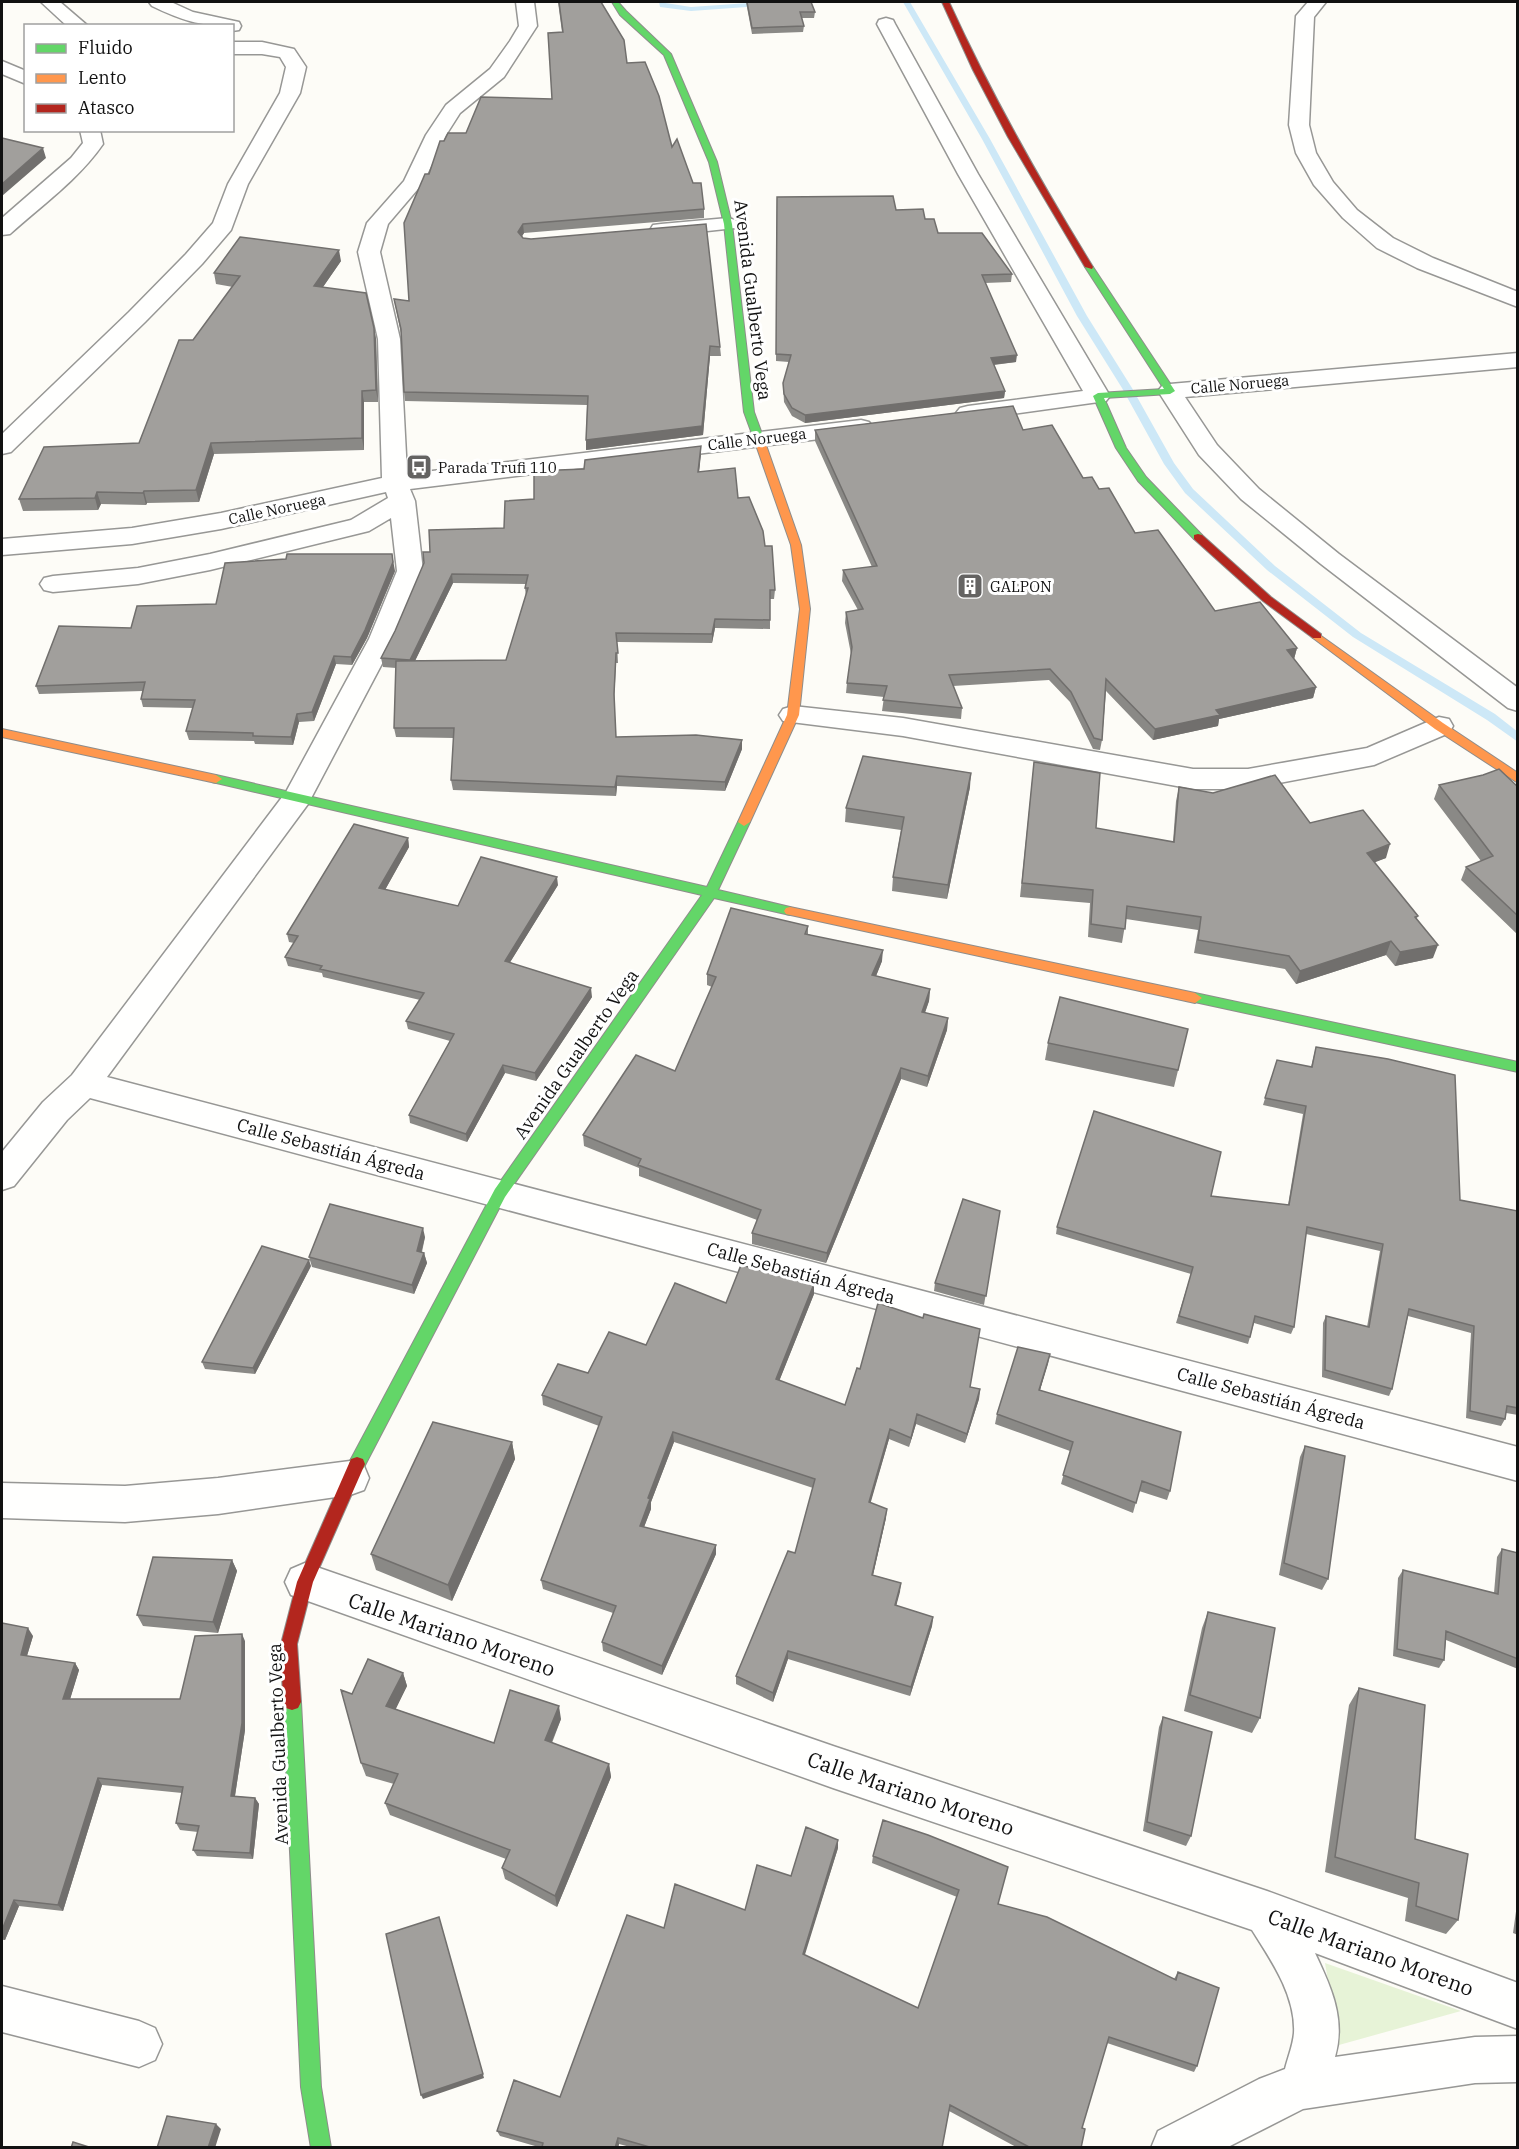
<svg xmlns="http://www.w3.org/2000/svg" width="1519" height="2149" viewBox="0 0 1519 2149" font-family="'IBM Plex Serif',serif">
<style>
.green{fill:#e7f3d7}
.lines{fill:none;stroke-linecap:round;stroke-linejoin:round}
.stream{fill:#cde8f7;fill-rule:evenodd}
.street-casing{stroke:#979795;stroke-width:3}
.fast-casing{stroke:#8e8d8b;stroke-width:2}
.slow-casing{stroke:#8e8d8b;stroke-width:2}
.jam-casing{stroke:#8e8d8b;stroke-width:2}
.street{fill:#fffffe;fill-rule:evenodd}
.fast{fill:#63d668;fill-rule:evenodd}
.slow{fill:#ff974d;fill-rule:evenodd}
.jam{fill:#b3261e;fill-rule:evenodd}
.wall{fill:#8a8986;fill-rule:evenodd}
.shaded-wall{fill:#716f6d}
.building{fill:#a19f9c;stroke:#716f6d;stroke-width:1.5}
.labels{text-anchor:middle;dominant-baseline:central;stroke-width:6;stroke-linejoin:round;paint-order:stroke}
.far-street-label{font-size:15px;fill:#111;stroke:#fff}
.far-poi-label{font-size:15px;fill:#111;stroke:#fff;text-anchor:start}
.street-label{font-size:18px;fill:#111;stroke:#fff}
.near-street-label{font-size:21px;fill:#111;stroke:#fff}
</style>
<rect width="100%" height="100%" fill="#fdfcf7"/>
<!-- green -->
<path class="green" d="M1325 1963 1461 2011 1339 2045Z"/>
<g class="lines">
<!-- stream -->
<path class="stream" d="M659 2 691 7 763 2H791L787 4 691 11 660 7Z
M903 2H910L990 139 1087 316 1132 388 1174 463 1193 489 1275 566 1361 633 1495 714 1518 732V742L1487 720 1353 637 1267 570 1185 493 1164 464 1122 388 1077 316 982 139Z"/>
<!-- street casing -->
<g class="street-casing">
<path id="street" d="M41 2H60L88 26H67Z
M149 2H171L193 12 239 22 241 26 239 30 232 31V26C199 26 181 20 152 6Z
M516 2H534L537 26 504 77 460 113 446 135 423 183 388 224 380 252 400 339 407 474 861 420 869 422 873 427 869 432 861 434 410 489 415 501 423 571 395 639 308 804 107 1077 1518 1447V1481L90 1098 67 1120 14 1186 2 1190V1152L43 1102 72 1075 286 792 369 639 397 571 391 518 369 531 210 570 138 584 53 592 44 590 40 584 44 578 53 576 138 568 210 554 351 520 388 498 386 492 221 529 132 544 2 555V539L132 528 221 513 382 478 378 339 358 252 367 223 404 181 426 135 446 105 490 69 510 41 519 26Z
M1308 2H1326L1314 17 1309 125 1316 153 1333 182 1357 210 1393 238 1433 258 1518 292V307L1417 268 1377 248 1343 218 1314 185 1296 153 1289 125 1296 16Z
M886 18 893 20 895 24 978 174 1110 396 1106 401 968 420 960 418 956 413 960 408 968 406 1083 391 958 174 877 24 879 20Z
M232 42H262L294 49 306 67 300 93 248 184 231 230 202 264 145 322 11 452 2 454V434L129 312 186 254 213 223 228 184 280 93 286 67 280 57 262 54H232Z
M2 61 26 71V84L2 74Z
M80 130H100L103 144C79 179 41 206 10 234L2 235V218L71 158 83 143Z
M728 218 735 220 739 224 735 228 661 236 653 235 650 230 653 225 661 224Z
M1518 353V367L1185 397 1217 445 1259 489 1339 554 1518 688V711L1508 708 1321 564 1241 499 1199 455 1158 391 1162 386 1170 384Z
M793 706 903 718 1193 769H1248L1367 748 1439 717 1449 719 1453 726 1449 733 1374 765 1248 789H1193L903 736 783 721 779 715 783 709Z
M350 1461 364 1466 369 1478 364 1490 350 1495 218 1514 125 1522 2 1518V1483L125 1486 218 1478Z
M305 1563 833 1746 1267 1891 1518 1983V2029L1315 1953C1331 1987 1346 2019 1335 2057L1475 2037 1518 2036V2082L1475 2083 1303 2109 1226 2148H1151L1158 2131 1259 2079 1285 2069C1288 2057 1293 2045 1294 2033 1296 1996 1271 1960 1252 1930L833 1788 291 1595 285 1582 291 1569Z
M2 1986 139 2021 155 2028 162 2044 155 2060 139 2067 2 2032Z"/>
</g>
<!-- fast casing -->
<g class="fast-casing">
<path id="fast" d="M612 2H618L626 11 671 54 717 162 732 224 754 412 766 445 765 447H757L756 445 744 412 724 224 709 162 664 55 620 15Z
M1089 264 1093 267 1175 391 1170 394 1104 398 1126 448 1146 477 1202 535V539H1194L1138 481 1116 448 1093 396 1098 393 1164 389 1085 267Z
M216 775 707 887 738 822 744 818 750 822 718 890 790 907 796 911 790 915 714 898 505 1197 363 1469 357 1471 351 1469 349 1464 351 1459 495 1189 702 895 212 782 210 779Z
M1195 993 1518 1062V1072L1190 1001 1188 998Z
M292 1694 298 1696 301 1702 321 2087 331 2148H311L301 2087 283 1702 286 1696Z"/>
</g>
<!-- slow casing -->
<g class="slow-casing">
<path id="slow" d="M761 442 766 445 801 545 810 609 799 715 750 822 744 826 738 822 787 715 800 609 791 545 756 445Z
M1317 633 1443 723 1518 773V783L1435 729 1313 638 1311 636Z
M2 729 216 775 222 779 216 783 2 737Z
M790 907 1195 993 1202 998 1195 1003 786 914 784 911 786 908Z"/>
</g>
<!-- jam casing -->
<g class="jam-casing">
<path id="jam" d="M942 2H949C991 94 1040 181 1093 267L1092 269 1085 267 1008 137 973 70Z
M1198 534 1202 535 1271 597 1321 634V638H1313L1263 601 1194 539V535Z
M357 1457 363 1459 365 1464 313 1582 297 1644 301 1702 298 1708 292 1710 286 1708 283 1702 281 1644 297 1582 351 1459Z"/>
</g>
<!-- street -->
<use href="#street" class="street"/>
<!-- fast -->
<use href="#fast" class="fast"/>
<!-- slow -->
<use href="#slow" class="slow"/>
<!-- jam -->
<use href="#jam" class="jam"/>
</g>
<!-- wall -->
<path class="wall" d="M558 2H601L627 63 672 147 693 183 704 209V218L524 233 522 236 523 238 720 347 721 356H710L703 435 586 450V440L587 405 405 401 404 392 401 334 394 299 409 301 429 174 466 133 552 99 562 32Z
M746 2H811L815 12 814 18H802L804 26 803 32 752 34Z
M777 197 896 210 925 219 938 233 1012 274 1011 282 985 283 1016 362 994 365 1005 391 1004 398 805 423 792 416 784 402 783 383 789 362 776 361Z
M341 261 323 287 374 328 376 339 378 402H364V450L214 454 199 502 147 503 146 505 101 504 98 510 23 511 19 499 139 443 193 340 233 287 216 284 214 273Z
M815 430H1023L1083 478 1099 489 1135 533 1215 611 1297 648 1294 659 1316 687 1313 698 1219 719 1218 726 1153 740 1106 691 1102 740 1100 750 1093 749 1070 702 1049 680 953 686 962 708 961 719 882 711 884 697 846 693 847 683 851 654 845 623 846 612 858 610 842 581 843 570 872 567 815 441Z
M701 446 699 472 738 498 775 590 774 599H770V629L715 628 712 643 617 642 618 663H616L614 704 616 737 742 749 725 791 617 786 616 796 453 790 451 780 454 738 396 737 394 728 396 668 383 667 381 658 395 631 430 552 504 528 534 499 584 469ZM453 583 526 584 525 588 526 597 506 660 415 661Z
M395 571 367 638 352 665 336 664 314 721 299 722 293 745 255 744 254 741 189 740 186 731 193 708 143 707 141 699 143 691 39 694 36 686 216 604Z
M1034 762 1096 828 1173 842 1176 801 1179 787 1310 823 1386 858 1374 862 1418 916 1416 920 1433 958 1395 966 1386 955 1296 984 1285 969 1194 953 1198 930 1126 919 1122 943 1088 937 1090 903 1020 897Z
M1439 785 1518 787V935L1461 880 1466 867 1481 861 1434 799Z
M970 787 947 899 892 891 893 877 901 830 845 822 846 808Z
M408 838 409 847 385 890 458 906 558 885 510 962 592 997 536 1081 505 1073 467 1142 410 1123 409 1115 450 1041 408 1029 406 1021 420 1000 323 977 322 973 288 966 285 957 294 943 289 942 287 934Z
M808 926V934L882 961 876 976 930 989 929 1001 925 1013 948 1018 947 1030 927 1087 901 1079 826 1263 752 1244V1233L757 1220 639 1176V1168L584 1146 583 1135 675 1071 712 987 707 985V974Z
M1188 1029 1174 1087 1045 1060 1048 1043Z
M1316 1047 1460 1200 1518 1211V1415L1506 1413 1505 1419 1501 1426 1466 1418 1471 1333 1408 1316 1392 1389 1389 1396 1322 1377 1323 1323 1326 1316 1367 1327 1380 1251 1306 1234 1294 1327 1291 1334 1254 1323 1248 1344 1176 1323 1191 1274 1056 1234 1057 1227 1211 1196 1288 1205 1303 1114 1263 1105 1277 1060 1311 1067Z
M1000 1211 984 1305 934 1291 935 1283Z
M425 1237 422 1252 424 1253 427 1263 414 1294 312 1267 309 1257Z
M311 1266 255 1374 205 1369 202 1362Z
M814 1294 779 1381 845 1405 970 1387 980 1389 979 1399 965 1443 916 1424 909 1447 889 1439 870 1503 886 1518 873 1575 901 1583 896 1606 933 1617 932 1626 910 1696 788 1659 773 1702 736 1684V1676L795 1553 813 1488 674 1442 651 1502V1509L644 1527 716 1554 662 1675 603 1651 602 1642 613 1613 543 1589 541 1580 599 1426 543 1405 542 1395 646 1345 726 1303Z
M1050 1354 1040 1390 1170 1491 1167 1500 1139 1491 1133 1513 1061 1484 1070 1451 995 1424 997 1414Z
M512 1442 515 1459 452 1601 376 1570 371 1554Z
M1305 1446 1328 1579 1322 1590 1279 1575 1300 1457Z
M1502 1549 1518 1553V1669L1446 1640 1444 1660 1439 1668 1393 1656 1398 1578 1403 1570 1494 1593 1497 1557Z
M232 1560 237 1571 218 1633 143 1626 137 1615Z
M1208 1612 1260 1718 1252 1733 1184 1711 1202 1628Z
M2 1623 33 1636 27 1656 75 1663 79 1670 70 1699H180L245 1641V1730L235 1796 255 1798 259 1804 253 1859 197 1856 193 1850 198 1832 180 1830 176 1823 182 1793 102 1785 63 1911 19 1906 5 1940H2Z
M403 1673 407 1686 395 1709 494 1743 561 1719 552 1743 609 1764 611 1777 557 1907 505 1879 502 1868 506 1859 390 1815 385 1803 394 1784 366 1776 361 1763 352 1694Z
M1359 1688 1415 1839 1458 1920 1446 1934 1405 1921 1408 1898 1325 1872 1349 1705Z
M1163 1717 1191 1836 1186 1846 1143 1831 1159 1727Z
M838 1848 804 1955 918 2008 957 1897 872 1863 873 1856 998 1904 1174 1979 1178 1972 1197 2066 1194 2072 1107 2043 1082 2128 1081 2148H1018L949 2111 942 2148H634L619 2144 618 2148H542L500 2136 497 2131 560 2097 664 1928 745 1910 791 1876Z
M1518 1897V1935L1513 1933Z"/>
<!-- shaded-wall -->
<path class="shaded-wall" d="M43 148 46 158 2 196V184Z
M523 224 524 233 519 241 518 232Z
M339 250 341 261 316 297 314 286Z
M374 328 376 339 378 402 376 390Z
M710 346V356L703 435 586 450V440Z
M1017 355 1016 362 990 365 991 358Z
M362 391 364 402V450L362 438Z
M1005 391 1004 398 805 423V415Z
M211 443 214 454 199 502 196 490Z
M701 446V455L698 481V472Z
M144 491 147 503 146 505 143 493Z
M97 492 101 504 98 510 95 498Z
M392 554 395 571 367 638 352 665 351 657Z
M452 574 453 583 411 669 410 660Z
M715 619V628L712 643V634Z
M1297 648 1294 659 1287 650Z
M334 656 336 664 314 721 312 712Z
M1316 687 1313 698 1219 719 1218 726 1153 740 1155 729 1216 710Z
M297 714 299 722 293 745 291 737Z
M742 740V749L725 791V782Z
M971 773 970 787 947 899 948 885Z
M617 776V786L616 796 615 787Z
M408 838 409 847 381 897 379 888Z
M1390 844 1386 858 1363 867 1367 853Z
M557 877 558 885 506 969 505 961Z
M1391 941 1386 955 1296 984 1300 971Z
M1438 945 1433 958 1395 966 1400 952Z
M883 950 882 961 872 986V975Z
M591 988 592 997 536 1081 535 1073Z
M930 989 929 1001 921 1023 922 1012Z
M948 1018 947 1030 927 1087 928 1076Z
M503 1065 505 1073 467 1142 466 1134Z
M901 1068V1079L826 1263 827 1253Z
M423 1228 425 1237 419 1261 417 1251Z
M424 1253 427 1263 414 1294 412 1285Z
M309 1260 311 1266 255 1374 253 1368Z
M814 1284V1294L776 1389V1379Z
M1050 1354 1048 1364 1037 1400 1039 1390Z
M980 1389 979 1399 965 1443 967 1434Z
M917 1414 916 1424 909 1447 911 1438Z
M890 1429 889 1439 868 1512 869 1502Z
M673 1432 674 1442 651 1502V1509L641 1535 640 1526 648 1498Z
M512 1442 515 1459 452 1601 448 1585Z
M887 1509 886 1518 871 1584 872 1575Z
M716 1545V1554L662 1675V1666Z
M232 1560 237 1571 218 1633 213 1622Z
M901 1583 900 1592 894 1614 895 1605Z
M933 1617 932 1626 910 1696 911 1687Z
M28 1628 33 1636 25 1662 21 1655Z
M242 1634 245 1641V1730L234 1802 231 1796Z
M788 1651V1659L773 1702V1693Z
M75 1663 79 1670 68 1706 63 1699Z
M403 1673 407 1686 391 1719 386 1706Z
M559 1706 561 1719 547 1753 545 1740Z
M609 1764 611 1777 557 1907 555 1896Z
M98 1778 102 1785 63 1911 58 1905Z
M255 1798 259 1804 253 1859 250 1853Z
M838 1840V1848L803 1961V1954Z
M14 1900 19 1906 5 1940 2 1937V1930Z
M439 1917 484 2078 423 2099 421 2095Z
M216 2124 221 2129 215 2148H208Z
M618 2138 619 2144 618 2148H615Z"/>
<!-- building -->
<path class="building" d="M559 2H601L624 40 627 63 645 62 659 96 672 147 677 139 693 183H701L704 209 523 224 518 232 523 238 531 239 706 224 720 347 710 346 702 426 586 440 588 396 404 392 401 329 394 299 409 301 404 223 425 174H429L440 141H444L448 133H466L481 97 552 99 548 33 563 32Z
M747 2H811L815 12H800L804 26 752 28Z
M2 138 43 148 2 184Z
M893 196 896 210 923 209 925 219H934L938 233H982L1012 274 982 275 1017 355 991 358 1005 391 805 415 792 408 784 394 783 383 791 355 776 354 777 197Z
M240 237 339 250 314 286 366 293 374 328 376 390 362 391V438L211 443 196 490 144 491 143 493 97 492 95 498 19 499 44 447 139 443 179 340H193L240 276 214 273Z
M1013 406 1023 430 1052 425 1083 478 1092 477 1099 489 1109 488 1135 533 1158 530 1215 611 1260 602 1297 648 1287 650 1316 687 1216 710 1220 715 1155 729 1106 679 1102 740 1094 738 1071 692 1050 669 949 675 962 708 883 700 887 686 847 683 852 647 846 612 863 609 843 570 877 566 815 430Z
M701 446 698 472 735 468 738 498 749 497 763 531 765 546H772L775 590H770V620L715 619 712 634 616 633 618 653H616L614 694 616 737 696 735 742 740 725 782 617 776 615 787 451 780 454 728H394L396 661 506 660 528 588H525L528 575 452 574 410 660 381 658 395 631 424 563 423 552H430L429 530 504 528 505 501 534 499V471L584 469 585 460Z
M287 554H392L393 562 365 630 351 657 334 656 312 712 297 714 291 737 253 736V733L186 731 195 700 141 699 145 682 36 686 59 626 131 628 137 606 216 604 225 563 286 559Z
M863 756 971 773 948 885 893 877 904 817 846 808Z
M1034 762 1100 773 1096 828 1174 842 1179 787 1213 793 1275 775 1310 823 1363 810 1390 844 1367 853 1418 916 1415 917 1438 945 1400 952 1391 941 1300 971 1289 956 1198 940 1201 917 1127 906 1125 929 1091 924 1093 890 1022 883Z
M1499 769 1518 787V916L1466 867 1493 856 1439 785 1483 775Z
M354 824 408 838 379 888 458 906 481 857 557 877 505 961 591 988 535 1073 503 1065 466 1134 409 1115 454 1034 406 1021 424 993 320 969 322 966 285 957 298 936 287 934Z
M731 908 808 926 805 934 883 950 872 975 930 989 922 1012 948 1018 928 1076 901 1068 827 1253 752 1233 761 1210 638 1165 641 1159 583 1135 636 1055 675 1071 716 977 707 974Z
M1060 997 1188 1029 1178 1070 1048 1043Z
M1316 1047 1388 1059 1455 1075 1460 1200 1518 1211V1408L1507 1406 1505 1419 1470 1411 1474 1326 1409 1309 1392 1389 1325 1370 1326 1316 1369 1327 1383 1244 1307 1227 1294 1327 1255 1316 1250 1337 1179 1316 1193 1267 1057 1227 1094 1111 1221 1152 1211 1196 1289 1205 1306 1106 1265 1098 1277 1060 1312 1067Z
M963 1199 1000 1211 986 1296 935 1283Z
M330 1204 423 1228 417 1251 424 1253 412 1285 309 1257Z
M262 1246 309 1260 253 1368 202 1362Z
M741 1265 814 1284 776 1379 845 1405 857 1368 860 1369 878 1303 923 1318 924 1314 980 1329 970 1387 980 1389 967 1434 917 1414 911 1438 890 1429 869 1502 887 1509 872 1575 901 1583 895 1605 933 1617 911 1687 788 1651 773 1693 736 1676 788 1551 795 1553 815 1479 673 1432 648 1498 650 1499 640 1526 716 1545 662 1666 602 1642 616 1606 541 1580 602 1417 542 1395 558 1364 588 1373 609 1332 646 1345 675 1283 726 1303Z
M1018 1347 1050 1354 1039 1390 1181 1432 1170 1491 1142 1481 1136 1503 1063 1475 1073 1442 997 1414Z
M433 1422 512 1442 448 1585 371 1554Z
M1305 1446 1345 1456 1328 1579 1284 1563Z
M1502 1549 1518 1553V1659L1446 1631 1444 1660 1397 1649 1403 1570 1498 1594Z
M153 1557 232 1560 213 1622 137 1615Z
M1208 1612 1275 1628 1260 1718 1190 1695Z
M2 1623 28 1628 21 1655 75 1663 63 1699H180L195 1636 242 1634V1723L231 1796 255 1798 250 1853 193 1850 199 1826 176 1823 183 1787 98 1778 58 1905 14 1900 2 1930Z
M368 1659 403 1673 386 1706 494 1743 510 1690 559 1706 545 1740 609 1764 555 1896 502 1868 510 1850 385 1803 398 1774 361 1763 341 1690 352 1694Z
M1359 1688 1425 1705 1415 1839 1468 1854 1458 1920 1416 1906 1419 1883 1335 1857Z
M1163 1717 1212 1732 1191 1836 1147 1822Z
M883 1820 928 1835 1008 1867 998 1904 1047 1917 1176 1980 1178 1972 1219 1988 1197 2066 1109 2037 1082 2128 1085 2129 1081 2148H1031L950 2105 942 2148H653L618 2138 615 2148H544L542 2147 543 2143 497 2131 514 2080 560 2097 627 1915 664 1928 675 1884 745 1910 757 1865 791 1876 806 1827 838 1840 803 1954 918 2008 959 1890 873 1856Z
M439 1917 483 2074 421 2095 386 1934Z
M167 2116 216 2124 208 2148H157Z
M73 2142 92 2148H71Z"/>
<!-- icons -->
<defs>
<g id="bus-square" transform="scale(1.35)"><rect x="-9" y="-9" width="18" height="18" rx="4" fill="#646362" stroke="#fff"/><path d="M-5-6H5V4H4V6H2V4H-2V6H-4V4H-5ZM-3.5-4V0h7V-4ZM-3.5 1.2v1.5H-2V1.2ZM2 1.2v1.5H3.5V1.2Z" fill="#fff"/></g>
<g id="building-square" transform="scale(1.35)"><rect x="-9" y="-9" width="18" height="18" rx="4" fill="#646362" stroke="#fff"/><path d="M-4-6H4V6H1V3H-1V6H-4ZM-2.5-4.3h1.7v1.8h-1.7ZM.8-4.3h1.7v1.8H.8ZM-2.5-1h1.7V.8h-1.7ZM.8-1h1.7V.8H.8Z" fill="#fff"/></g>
</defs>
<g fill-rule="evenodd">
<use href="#bus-square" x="419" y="467"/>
<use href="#building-square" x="970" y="586"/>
</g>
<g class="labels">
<!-- far-street labels -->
<g class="far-street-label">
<text transform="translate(1240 384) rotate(-5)">Calle Noruega</text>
<text transform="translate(757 439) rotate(-7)">Calle Noruega</text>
<text transform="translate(277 509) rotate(-12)">Calle Noruega</text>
</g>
<!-- far-poi labels -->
<g class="far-poi-label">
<text x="438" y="467">Parada Trufi 110</text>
<text x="990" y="586">GALPON</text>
</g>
<!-- street labels -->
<g class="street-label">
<text transform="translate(753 300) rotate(83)">Avenida Gualberto Vega</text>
<text transform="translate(576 1054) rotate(-55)">Avenida Gualberto Vega</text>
<text transform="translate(331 1149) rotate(15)">Calle Sebastián Ágreda</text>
<text transform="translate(801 1273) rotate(15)">Calle Sebastián Ágreda</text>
<text transform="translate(1271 1398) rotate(15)">Calle Sebastián Ágreda</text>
<text transform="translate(278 1744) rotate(-92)">Avenida Gualberto Vega</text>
</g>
<!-- near-street labels -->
<g class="near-street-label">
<text transform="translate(452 1634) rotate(19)">Calle Mariano Moreno</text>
<text transform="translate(911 1793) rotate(19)">Calle Mariano Moreno</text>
<text transform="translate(1371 1952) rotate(20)">Calle Mariano Moreno</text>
</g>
</g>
<!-- border -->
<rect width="1519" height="2149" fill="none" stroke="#111111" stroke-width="6"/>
<!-- legend -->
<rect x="24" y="24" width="210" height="108" fill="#ffffff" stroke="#a0a0a0" stroke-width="1.5"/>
<rect x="36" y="44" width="30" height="9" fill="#63d668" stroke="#a0a0a0" stroke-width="1.5"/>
<text x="78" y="54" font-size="18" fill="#111111">Fluido</text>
<rect x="36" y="74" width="30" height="9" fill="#ff974d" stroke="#a0a0a0" stroke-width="1.5"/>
<text x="78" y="84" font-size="18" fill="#111111">Lento</text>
<rect x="36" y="104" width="30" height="9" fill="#b3261e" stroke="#a0a0a0" stroke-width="1.5"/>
<text x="78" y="114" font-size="18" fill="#111111">Atasco</text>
</svg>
